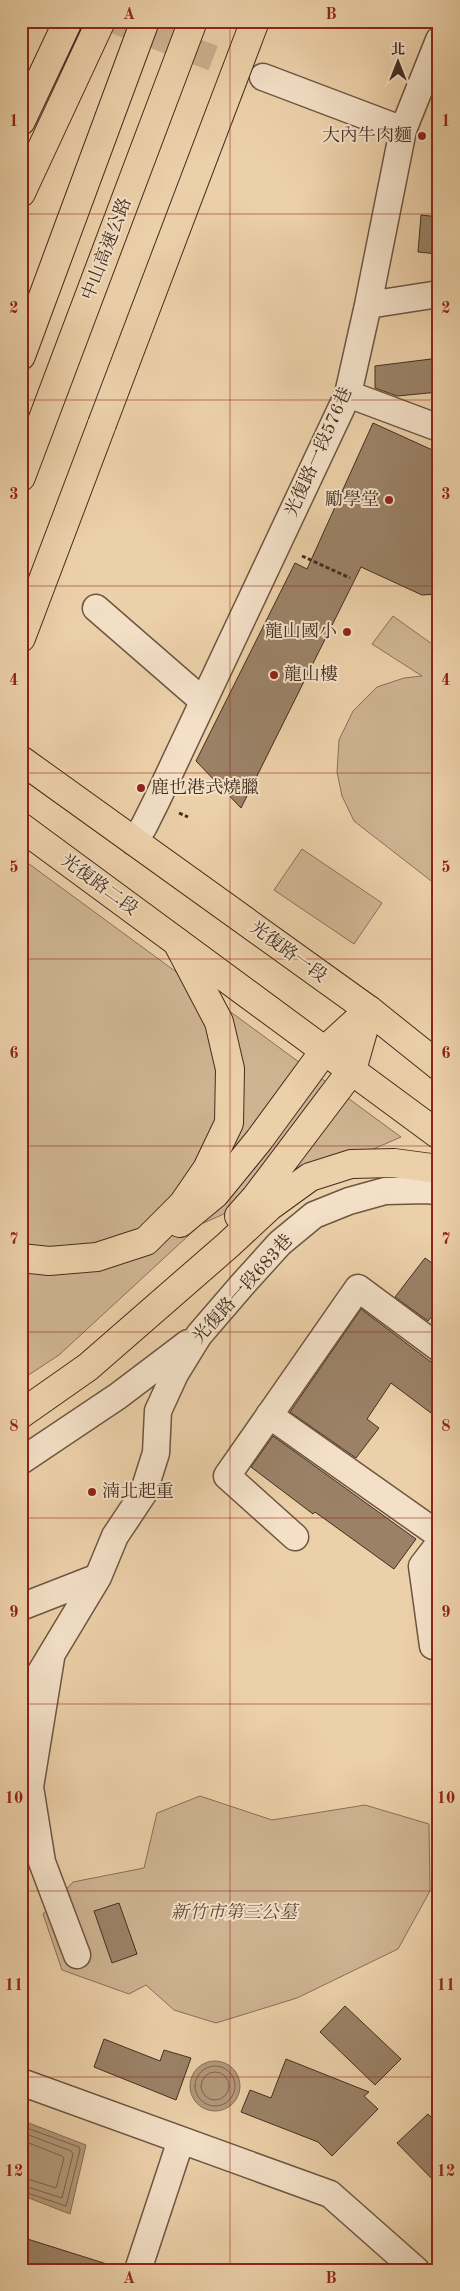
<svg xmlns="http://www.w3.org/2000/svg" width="460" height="2291" viewBox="0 0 460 2291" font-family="'Old Standard TT','Noto Serif TC',serif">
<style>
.green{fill:#cfb492;stroke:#897059}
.water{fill:#b3997a;stroke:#866e56}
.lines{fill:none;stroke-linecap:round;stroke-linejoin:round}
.shore{stroke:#7b634d;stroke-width:1}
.building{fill:#9b8267;stroke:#432d20}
.minor-tunnel{stroke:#caaf8e;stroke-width:26;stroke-dasharray:26 13;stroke-linecap:butt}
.minor-casing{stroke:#6d5642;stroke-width:29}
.major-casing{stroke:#432d20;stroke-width:30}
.highway-casing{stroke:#432d20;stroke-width:30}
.path{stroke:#432d20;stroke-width:3;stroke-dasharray:4 2.5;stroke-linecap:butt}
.minor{stroke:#f3e0c7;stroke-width:26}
.major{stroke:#ecd0a9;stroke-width:28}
.highway{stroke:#ecd0a9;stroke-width:28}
.highway-bridge-casing{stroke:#432d20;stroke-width:30;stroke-linecap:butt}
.highway-bridge{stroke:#ecd0a9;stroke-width:28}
.grid{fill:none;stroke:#8f2418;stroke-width:1;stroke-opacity:0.55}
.poi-dot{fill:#8f2418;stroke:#f3e0c7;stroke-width:2}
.labels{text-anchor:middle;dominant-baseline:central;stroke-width:4;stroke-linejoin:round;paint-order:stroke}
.poi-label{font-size:18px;fill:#432d20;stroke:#f3e0c7;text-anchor:end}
.street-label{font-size:18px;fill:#432d20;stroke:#f3e0c7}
.park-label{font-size:18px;font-style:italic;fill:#5f4837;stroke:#f3e0c7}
.neatline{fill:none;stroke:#8f2418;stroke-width:2}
.grid-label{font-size:16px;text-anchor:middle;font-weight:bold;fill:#8f2418}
</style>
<rect width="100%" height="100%" fill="#ecd0a9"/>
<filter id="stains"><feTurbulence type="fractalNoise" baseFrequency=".004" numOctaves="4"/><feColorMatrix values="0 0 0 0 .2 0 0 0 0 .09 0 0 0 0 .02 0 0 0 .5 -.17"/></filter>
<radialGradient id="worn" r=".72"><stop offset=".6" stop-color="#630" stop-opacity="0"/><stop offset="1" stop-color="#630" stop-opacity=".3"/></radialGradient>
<!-- green -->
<path class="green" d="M393 616 439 649V887L354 821 342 796 337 772 339 740 353 711 377 687 404 678 422 676 372 644Z
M302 849 382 903 354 944 274 890Z
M21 858 401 1137 201 1224 59 1355 21 1380Z
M200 1796 272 1820 365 1805 429 1824 430 1891 398 1949 297 1998 216 2023 174 2010 146 1985 129 1994 62 1970 43 1914 73 1882 144 1868 157 1813Z"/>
<!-- water -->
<path class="water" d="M190 2086a25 25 0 1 1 50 0a25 25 0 1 1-50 0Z
M21 2120 86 2145 70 2214 21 2195Z"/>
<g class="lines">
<!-- shore -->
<path class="shore" d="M195 2086a20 20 0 1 1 40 0a20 20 0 1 1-40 0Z
M201 2086a14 14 0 1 1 28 0a14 14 0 1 1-28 0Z
M21 2126 79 2147 80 2150 66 2206 21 2191
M21 2132 71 2151 73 2154 62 2198 21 2185
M21 2140 62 2156 64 2158 56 2188 21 2177"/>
</g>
<!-- building -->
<path class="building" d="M421 215 439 217V254L418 252Z
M439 358V392L397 396 375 388V366Z
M373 423 439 453V594L422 595 361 567 241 808 196 761 295 563 307 569Z
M425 1258 439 1268V1307L428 1321 395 1297Z
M361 1309 439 1368V1419L391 1383 367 1419 379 1428 356 1458 290 1412Z
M273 1436 416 1539 394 1569 315 1512 313 1514 251 1467Z
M119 1903 137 1954 112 1963 94 1911Z
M345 2006 401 2059 375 2085 320 2032Z
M104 2039 160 2061 164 2050 191 2058 176 2100 94 2067Z
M286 2059 369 2092 364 2096 378 2109 332 2156 318 2142 241 2112 250 2090 271 2098Z
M428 2114 439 2125V2186L397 2143Z
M21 2237 110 2265V2270H21Z"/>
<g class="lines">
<!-- minor-tunnel -->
<path class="minor-tunnel" d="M116 21 257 75"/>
<!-- minor casing -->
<g class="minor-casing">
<path id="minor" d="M263 77 403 130
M368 305 439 294
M348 394 439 428
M96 608 203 701
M134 842 144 826 156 802 348 394 368 305 403 130 439 40
M269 1415 439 1535
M21 1461 118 1396 188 1343
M295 1537 227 1476 358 1288 439 1348
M21 1607 98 1577 115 1536 143 1494 156 1453 158 1411 175 1374 199 1335 242 1285 280 1243 314 1215 349 1201 385 1191 428 1190 439 1192
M433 1646 422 1566 439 1544
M51 1658 30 1787 42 1862 77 1955
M21 1705 98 1577
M21 2082 330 2194 416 2270
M138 2270 181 2140"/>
</g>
<!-- major casing -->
<g class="major-casing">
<path id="major" d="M21 760 369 1010 439 1066
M21 827 439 1135"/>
</g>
<!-- highway casing -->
<g class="highway-casing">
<path id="highway" d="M21 121 68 21
M21 193 101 21
M21 356 145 21
M21 477 193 21
M21 638 102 424
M239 1216 256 1197 352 1070 369 1010
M180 1223 215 1194 259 1140 325 1050 369 1010
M21 1258 49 1261 97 1257 146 1241 183 1204 207 1169 229 1123 230 1069 219 1022 177 942
M21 1414 88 1367 228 1245 270 1206 310 1177 351 1164 394 1163 439 1169"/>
</g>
<!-- path -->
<path class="path" d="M302 556 350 578
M179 813 188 817"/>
<!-- minor -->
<use href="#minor" class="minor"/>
<!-- major -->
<use href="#major" class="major"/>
<!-- highway -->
<use href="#highway" class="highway"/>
<!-- highway-bridge casing -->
<g class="highway-bridge-casing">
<path id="highway-bridge" d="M102 424 255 21"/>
</g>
<!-- highway-bridge -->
<use href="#highway-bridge" class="highway-bridge"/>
</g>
<!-- grid -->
<path class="grid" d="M230 21V2270M21 214H439M21 400H439M21 586H439M21 773H439M21 959H439M21 1146H439M21 1332H439M21 1518H439M21 1704H439M21 1891H439M21 2077H439"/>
<!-- markers -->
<g class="poi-dot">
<circle cx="422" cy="136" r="5"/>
<circle cx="389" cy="500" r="5"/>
<circle cx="347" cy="632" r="5"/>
<circle cx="274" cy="675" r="5"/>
<circle cx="141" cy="788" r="5"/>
<circle cx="92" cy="1492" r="5"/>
</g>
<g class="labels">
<!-- poi labels -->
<g class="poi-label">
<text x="412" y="136">大內牛肉麵</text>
<text x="379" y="500">勵學堂</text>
<text x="337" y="632">龍山國小</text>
<text x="284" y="675" text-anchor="start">龍山樓</text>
<text x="151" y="788" text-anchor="start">鹿也港式燒臘</text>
<text x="102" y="1492" text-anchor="start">湳北起重</text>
</g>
<!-- street labels -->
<g class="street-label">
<text transform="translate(107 249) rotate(-69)">中山高速公路</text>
<text transform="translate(319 452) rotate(-66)">光復路一段576巷</text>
<text transform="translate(99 885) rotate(36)">光復路二段</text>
<text transform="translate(288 952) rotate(36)">光復路一段</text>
<text transform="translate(243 1289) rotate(-48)">光復路一段683巷</text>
</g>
<!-- park labels -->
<g class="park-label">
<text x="234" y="1913">新竹市第三公墓</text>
</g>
</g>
<!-- margin -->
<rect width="460" height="2291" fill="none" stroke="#ecd0a9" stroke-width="55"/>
<!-- north arrow -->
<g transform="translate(398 62)" stroke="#f3e0c7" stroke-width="4" paint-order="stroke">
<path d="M0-4L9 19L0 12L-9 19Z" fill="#432d20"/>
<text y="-8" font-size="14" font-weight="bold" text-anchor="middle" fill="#432d20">北</text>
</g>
<rect x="28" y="28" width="404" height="2236" class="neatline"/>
<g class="grid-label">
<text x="129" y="19">A</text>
<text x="331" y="19">B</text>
<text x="14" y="126">1</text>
<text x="446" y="126">1</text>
<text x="14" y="313">2</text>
<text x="446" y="313">2</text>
<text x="14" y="499">3</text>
<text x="446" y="499">3</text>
<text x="14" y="685">4</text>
<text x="446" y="685">4</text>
<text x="14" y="872">5</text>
<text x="446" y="872">5</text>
<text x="14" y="1058">6</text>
<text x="446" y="1058">6</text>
<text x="14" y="1244">7</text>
<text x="446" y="1244">7</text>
<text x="14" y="1431">8</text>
<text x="446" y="1431">8</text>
<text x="14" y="1617">9</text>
<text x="446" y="1617">9</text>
<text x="14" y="1803">10</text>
<text x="446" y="1803">10</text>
<text x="14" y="1990">11</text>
<text x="446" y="1990">11</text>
<text x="14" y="2176">12</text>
<text x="446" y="2176">12</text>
<text x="129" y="2283">A</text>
<text x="331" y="2283">B</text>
</g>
<rect width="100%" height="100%" filter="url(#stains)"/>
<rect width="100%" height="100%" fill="url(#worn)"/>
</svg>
